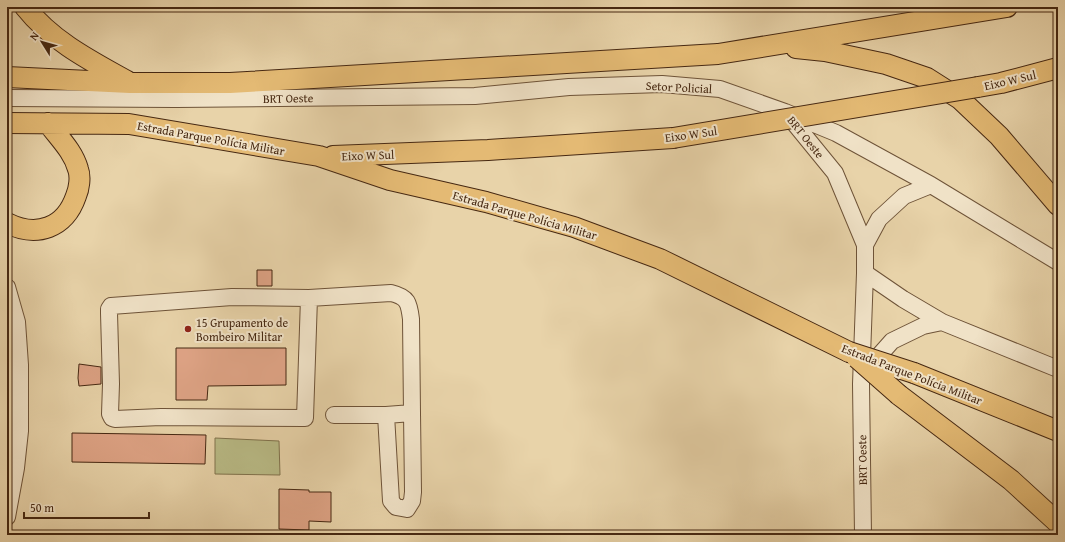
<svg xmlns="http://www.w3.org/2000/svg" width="1065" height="542" viewBox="0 0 1065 542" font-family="'Gentium Book Plus',serif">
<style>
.green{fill:#b9bb86;stroke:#80724c}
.building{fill:#dea385;stroke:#462812}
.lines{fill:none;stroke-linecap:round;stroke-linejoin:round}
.minor-casing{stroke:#6e5338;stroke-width:18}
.major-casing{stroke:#462812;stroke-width:22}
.minor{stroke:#f0e2c7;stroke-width:16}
.major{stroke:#e4ba74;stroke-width:20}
.major-bridge-casing{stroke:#462812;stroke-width:22;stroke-linecap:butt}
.major-bridge{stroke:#e4ba74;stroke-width:20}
.poi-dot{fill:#8f2418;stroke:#f0e2c7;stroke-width:1.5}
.labels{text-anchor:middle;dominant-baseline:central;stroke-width:4;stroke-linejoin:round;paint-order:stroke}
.street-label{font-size:12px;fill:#462812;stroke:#f0e2c7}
.poi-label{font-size:12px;fill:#462812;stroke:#f0e2c7;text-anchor:start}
</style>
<rect width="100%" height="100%" fill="#e8d3a9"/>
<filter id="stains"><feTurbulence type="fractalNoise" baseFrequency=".005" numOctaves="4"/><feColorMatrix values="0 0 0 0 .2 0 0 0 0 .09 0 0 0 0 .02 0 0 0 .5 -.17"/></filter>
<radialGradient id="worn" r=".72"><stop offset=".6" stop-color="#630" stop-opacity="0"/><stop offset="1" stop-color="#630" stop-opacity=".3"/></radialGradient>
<!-- green -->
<path class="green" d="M215 438 279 441 280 475 215 474Z"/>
<!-- building -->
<path class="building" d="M257 270H272V286H257Z
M176 348H286V385L208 386 207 400H176Z
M79 364 101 367V384L79 386 78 378Z
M72 433 206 435 205 464 72 462Z
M279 489 309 490V492H331V522L309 521V530L279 529Z"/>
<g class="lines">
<!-- minor casing -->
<g class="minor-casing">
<path id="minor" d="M7 98 176 99 475 96 569 87 662 84 720 89 785 112 836 133 931 185 1058 262
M786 113 835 173 865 245V273L861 384 863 535
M865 245 879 219 904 196 931 185
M865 273 903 299 942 322 1058 369
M7 287 17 322 20 365V431L16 468 7 517
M309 298 305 418 161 417 115 419 112 418 110 414 111 384 109 313V309L111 306 232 297 309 298 391 293C408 297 409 303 411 319L412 413 386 415H334
M870 369 876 359 892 341 923 326 942 322
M386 415 391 501 396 507 407 509 412 501 413 492 412 413"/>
</g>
<!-- major casing -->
<g class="major-casing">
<path id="major" d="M25 7C52 41 89 60 127 81
M796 48 825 51 886 64 927 78 960 99 999 136 1058 205
M7 77 130 83H230L718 54 1007 7
M978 87 1001 83 1058 68
M7 123 129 124 319 156 390 180 486 202 574 227 660 259 849 352
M333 156 488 150 673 138
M7 223C37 238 65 228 76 196 79 189 81 177 78 169 73 151 59 138 48 123
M914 373 1058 431
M899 395 1011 480 1058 523"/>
</g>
<!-- minor -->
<use href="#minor" class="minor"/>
<!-- major -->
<use href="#major" class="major"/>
<!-- major-bridge casing -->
<g class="major-bridge-casing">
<path id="major-bridge" d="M673 138 978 87
M849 352 914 373
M857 358 899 395"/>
</g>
<!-- major-bridge -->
<use href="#major-bridge" class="major-bridge"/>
</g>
<!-- markers -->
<circle class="poi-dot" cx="188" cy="329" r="4"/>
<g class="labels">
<!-- street labels -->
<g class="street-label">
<text transform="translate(1010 80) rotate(-13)">Eixo W Sul</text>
<text transform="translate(679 87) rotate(3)">Setor Policial</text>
<text transform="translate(288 98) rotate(-1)">BRT Oeste</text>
<text transform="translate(691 134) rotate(-8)">Eixo W Sul</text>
<text transform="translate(806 137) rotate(51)">BRT Oeste</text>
<text transform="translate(211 138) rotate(10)">Estrada Parque Polícia Militar</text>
<text transform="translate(368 155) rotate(-2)">Eixo W Sul</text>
<text transform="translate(525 215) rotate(16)">Estrada Parque Polícia Militar</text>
<text transform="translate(912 374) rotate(21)">Estrada Parque Polícia Militar</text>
<text transform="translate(862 460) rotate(-91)">BRT Oeste</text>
</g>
<!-- poi labels -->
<g class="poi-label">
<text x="196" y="322">15 Grupamento de<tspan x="196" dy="14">Bombeiro Militar</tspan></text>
</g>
</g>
<!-- margin -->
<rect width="1065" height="542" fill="none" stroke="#e8d3a9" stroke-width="24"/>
<rect x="8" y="8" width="1049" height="526" fill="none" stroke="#462812" stroke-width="2"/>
<rect x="12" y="12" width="1041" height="518" fill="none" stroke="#462812"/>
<!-- north arrow -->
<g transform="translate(42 42) rotate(307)" stroke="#f0e2c7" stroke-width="3" paint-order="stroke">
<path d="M0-3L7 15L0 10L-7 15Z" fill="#462812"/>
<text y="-6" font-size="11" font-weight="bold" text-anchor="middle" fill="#462812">N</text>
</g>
<!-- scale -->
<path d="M24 512v6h125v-6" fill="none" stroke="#462812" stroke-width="2"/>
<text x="30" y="512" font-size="12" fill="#462812" stroke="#f0e2c7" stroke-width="3" paint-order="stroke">50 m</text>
<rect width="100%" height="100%" filter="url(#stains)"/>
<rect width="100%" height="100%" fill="url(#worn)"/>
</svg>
